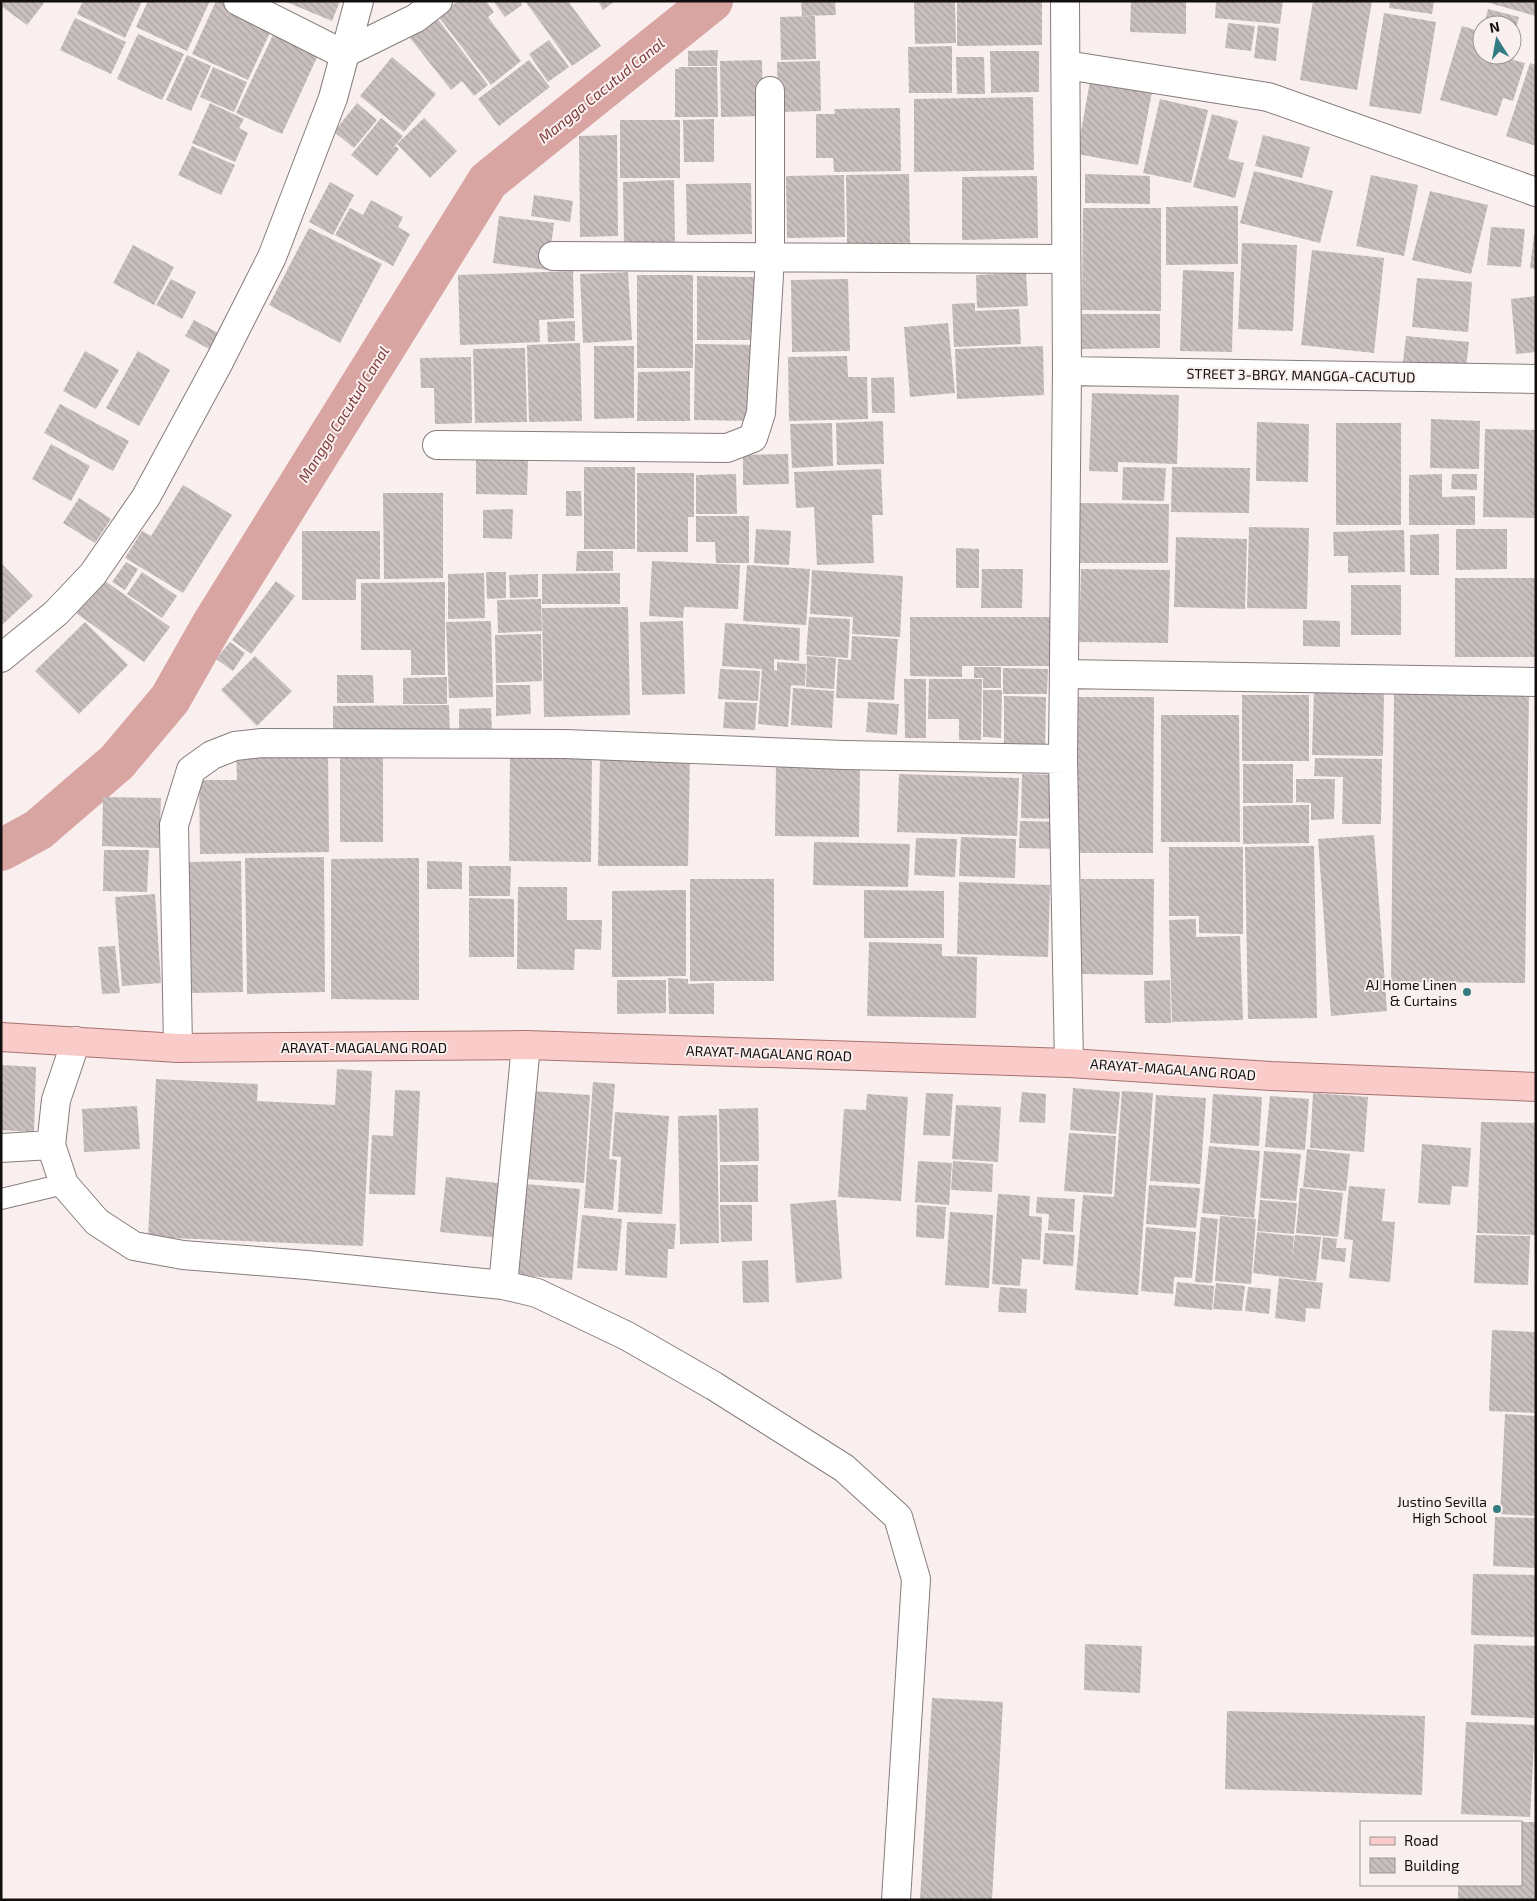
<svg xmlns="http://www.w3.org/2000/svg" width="1537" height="1901" viewBox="0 0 1537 1901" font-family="'Exo 2',sans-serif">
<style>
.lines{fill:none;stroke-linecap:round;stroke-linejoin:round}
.canal{stroke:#d9a5a3;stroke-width:42}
.building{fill:url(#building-back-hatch)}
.lane-casing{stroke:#867d7c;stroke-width:22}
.street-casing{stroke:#867d7c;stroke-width:30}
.primary-casing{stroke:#a67270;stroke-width:30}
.lane{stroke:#fff;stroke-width:20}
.street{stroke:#fff;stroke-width:28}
.primary{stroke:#f9cbc9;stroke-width:28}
.poi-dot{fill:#327b80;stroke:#f9efee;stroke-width:2}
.labels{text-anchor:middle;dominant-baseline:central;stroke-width:4;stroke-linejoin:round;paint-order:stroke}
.street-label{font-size:14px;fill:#130f0f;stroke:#f9efee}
.poi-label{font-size:14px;fill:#130f0f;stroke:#f9efee;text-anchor:end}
.water-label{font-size:15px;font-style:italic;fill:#7d3b3b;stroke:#f9efee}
</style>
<defs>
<pattern id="building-back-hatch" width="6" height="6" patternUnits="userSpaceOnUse" patternTransform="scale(1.25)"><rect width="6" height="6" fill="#c8bfbe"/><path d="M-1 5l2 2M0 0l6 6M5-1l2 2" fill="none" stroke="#aba3a2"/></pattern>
</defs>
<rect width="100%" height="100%" fill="#f9efee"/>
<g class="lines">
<!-- canal -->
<path class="canal" d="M1 850 38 830 117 762 170 699 212 625 488 181 712 1"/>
</g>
<!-- building -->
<path class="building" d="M4 1H42L44 3 27 25 1 6Z
M83 1H142L125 38 77 14Z
M148 1H210L187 51 136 27Z
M216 1H224L274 24 248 80 192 54Z
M284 1H340L332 21Z
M458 1H486L494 12 488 17 521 61 491 85 438 16Z
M493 1H520L522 5 505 17Z
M525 1H568L601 46 572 66Z
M598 1H615L603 10Z
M801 1H835L836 15 802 16Z
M914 1H955L956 43 915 44Z
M957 1H1042V45L957 46Z
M1131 1H1186V34L1130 32Z
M1216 1H1283L1280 24 1215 18Z
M1313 1H1372L1357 90 1300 80Z
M1390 1H1434L1432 14 1389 8Z
M1486 1H1536V16L1486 2Z
M1488 9 1519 17 1514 35H1512V25H1484Z
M1384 13 1436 22 1421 114 1369 106Z
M815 16 816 59 781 60 780 17Z
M75 18 126 42 111 74 60 50Z
M437 18 488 85 474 96 462 81 451 90 410 38Z
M1228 23 1255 26 1251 51 1225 48Z
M1258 25 1279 28 1276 61 1254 58Z
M1462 26 1482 32V55H1512V40L1518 42 1513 60 1525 63 1513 101 1503 98 1497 116 1440 100Z
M138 34 184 54 162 100 117 79Z
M273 35 318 55 282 134 236 113Z
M549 40 569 67 548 82 529 54Z
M952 46V93H909L908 47Z
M718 50 717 66H688V51Z
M990 51H1039V92L991 93Z
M187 55 211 66 191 111 166 100Z
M392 57 436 94 404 132 360 96Z
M956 57H984L985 94H957Z
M529 60 550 87 499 126 478 99Z
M762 60 763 116 721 117 720 61Z
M820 61 821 111 778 112 777 62Z
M1530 63 1536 65V146L1506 136Z
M213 67 247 82 234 112 200 97Z
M679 67H717L718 117H675V69H679Z
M1090 81 1152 92 1138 165 1077 154Z
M1033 97 1034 170 914 172V99Z
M1160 99 1208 110 1191 183 1143 173Z
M210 103 244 119 239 128 248 133 235 162 192 143Z
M357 103 377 120 354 148 334 132Z
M900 108 901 171 834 172 833 158H816V114H835L834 109Z
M1212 114 1238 121 1228 159 1244 163 1235 198 1193 187Z
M381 118 403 136 393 148 396 146 399 149 377 176 351 155Z
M424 118 457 151 430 178 397 144Z
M714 119V162H684L683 120Z
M620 120H680V178H620Z
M617 135 618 236 580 237 579 136Z
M1263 135 1310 147 1302 178 1255 166Z
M192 146 235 165 221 195 178 175Z
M1254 171 1333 191 1320 243 1240 223Z
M909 174 910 243 847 244 846 175Z
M1085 174 1150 176V204L1085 203Z
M844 175 845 237 787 238 786 176Z
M1371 175 1418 185 1404 256 1356 246Z
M1037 176 1038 238 962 240V177Z
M674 180 675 245 624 246 623 182Z
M330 182 354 195 333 235 309 222Z
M751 183 752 234 687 235 686 184Z
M1430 191 1488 205 1471 274 1412 260Z
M534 195 573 201 570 222 531 216Z
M371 200 403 217 398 227 410 234 393 266 335 235 350 208 363 215Z
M1238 206V264L1166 265V207Z
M1083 208H1161V311L1082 310Z
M499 216 554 223 548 270 493 263Z
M1491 227 1525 229 1521 267 1487 265Z
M309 228 382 264 340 343 269 305Z
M1534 235H1536V269L1530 268Z
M1242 243 1297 245 1293 331 1238 329Z
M133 245 174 267 154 305 113 283Z
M1312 250 1384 258 1374 353 1301 345Z
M1183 270 1234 272 1232 352 1180 351Z
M573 271 574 318 539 320 540 342 460 345 458 275Z
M628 272 632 340 583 343 580 274Z
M1026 273 1028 306 977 308 976 275Z
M637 275H693V368H637Z
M697 276 754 277V340H697Z
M1417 278 1472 282 1468 332 1412 327Z
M171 279 196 292 182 319 156 305Z
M848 279 850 351 792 352 791 280Z
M1536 296V352L1516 354 1511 299Z
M975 303V311L1019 309 1021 344 954 347 952 304Z
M1082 314H1160V348L1082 349Z
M194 320 222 335 213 351 185 336Z
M575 321V341L548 342 547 322Z
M948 323 955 393 910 397 904 327Z
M1406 336 1469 342 1465 376 1402 370Z
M580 343 582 421 529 422 527 345Z
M695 344 759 345 757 421 694 420Z
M594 346H634V418L594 419Z
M1043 346 1044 395 957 399 955 349Z
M525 348 527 422 475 423 473 349Z
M85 351 119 370 96 409 63 391Z
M138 351 170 370 139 426 106 408Z
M847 356 848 377H867L868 419 789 421 788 357Z
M471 357 472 423 435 424 434 388H421L420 358Z
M690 371V421H637L638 372Z
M894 377 895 413H872L871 378Z
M1092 393 1179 395 1177 464 1118 462V472L1089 471Z
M60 404 129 441 113 471 44 433Z
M1431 419 1480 421 1479 469 1430 468Z
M883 421 884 464 837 465 836 423Z
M1257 422 1309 424 1308 482 1256 481Z
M832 423 833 466 792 468 790 424Z
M1336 423H1401V525H1336Z
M1485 429 1536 430V518L1483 517Z
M51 444 90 466 71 501 32 479Z
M788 454 789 484 743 485V455Z
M476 458 528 459 527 495 476 494Z
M584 467H635V549H584Z
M1123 467 1166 468 1164 501 1122 500Z
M1172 467 1250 468 1249 513 1171 512Z
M881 469 883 515H872L874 563 817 565 814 507 796 508 794 472Z
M637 473H694V517H688V552H637Z
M736 474 737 514H696V475Z
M1442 474V497L1475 496V525H1409V475Z
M1452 474H1477V490L1451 489Z
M183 485 232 515 183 593 125 558 142 531 151 536Z
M566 491H581L582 516H566Z
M383 493H443V578L384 579Z
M79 498 111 519 95 543 63 523Z
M1079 503 1169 504 1168 563H1078Z
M513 509 512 539 483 538V510Z
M696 516H749V563H716L715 542H696Z
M1249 527 1309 528 1307 609 1247 608Z
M756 529 791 531 789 565 754 563Z
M1456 529H1507V569L1456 570Z
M1404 530 1405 572 1348 573V556H1334L1333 532Z
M302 531H380V579H356V600H302Z
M1439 534V575H1410V535Z
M1176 537 1247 539 1245 609 1174 607Z
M956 548 979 549V588H956Z
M577 551H613V571H576Z
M652 561 740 565 738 609 684 607 683 618 649 616Z
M126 562 138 569 125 590 112 582Z
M1 563 33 596 1 626Z
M747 565 810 569 806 625 743 621Z
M982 569H1023L1022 608H981Z
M1081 569 1170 570 1168 643 1079 642Z
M812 570 903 576 900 637 852 634 853 617 810 614Z
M142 572 177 596 162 618 127 594Z
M486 572H506V598L487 599Z
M484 573 485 618 448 619V574Z
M620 573V604H542V574Z
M538 574V597L510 598 509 575Z
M101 578 170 627 144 662 76 613Z
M1455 578H1536V657H1455Z
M276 581 295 596 251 654 232 640Z
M445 582V675H411V650H361V583Z
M1351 585H1401V635H1351Z
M541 599 542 631 498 633 497 600Z
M628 607 630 715 544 717 542 608Z
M809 617 850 619 848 658 806 655Z
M910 617H1051L1050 666H962V677L910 676Z
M1303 620 1340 621V647L1303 646Z
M491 621 493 697 449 698 446 622Z
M683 621 685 694 642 695 640 622Z
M85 622 128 665 79 714 35 671Z
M725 623 800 628 799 661 774 659V670L777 671V662L806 664 805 686 791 685 788 727 758 724 762 669 722 666Z
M541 634 542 681 496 683 495 635Z
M852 636 898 639 894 700 836 698 838 659 851 660Z
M230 642 245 653 233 671 216 659Z
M255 656 292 691 257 726 221 690Z
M807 656 836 658 834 689 806 687Z
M974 667H1001V688H983V678H974Z
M1003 668 1048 669 1047 694H1003Z
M720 669 760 671 758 701 718 699Z
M337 675H373L374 703H337Z
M447 677V704H403V678Z
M904 679H926V738H905Z
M929 679H982L981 740H959V719H928Z
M496 685H530L531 714 496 716Z
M793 688 834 691 832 728 791 725Z
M1314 689 1384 691 1383 756 1312 755Z
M983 690H1002L1001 738 983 737Z
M1394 692 1529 693 1525 983 1391 982Z
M1242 695H1309V761H1242Z
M1004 696 1046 697 1045 754H1004Z
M1077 697H1154L1153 853H1076Z
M725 702 757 703 755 730 723 728Z
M868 702 899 704 897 735 866 732Z
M449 705 450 739 333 741V706Z
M491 708 492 731 459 732V709Z
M1161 715H1239L1240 842H1161Z
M328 747 329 852 200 854 199 780H237L236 749Z
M510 751H592L591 862 509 861Z
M340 752H383V842H340Z
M600 754H690L688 866H598Z
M1315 758 1382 759 1381 824H1342L1343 777 1314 776Z
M1243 764H1293V803H1243Z
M776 766 860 767 859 837 775 836Z
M899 774 1019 778 1017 836 897 832Z
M1022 774 1061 775 1060 819 1021 818Z
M1296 779H1335L1334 819 1311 820V803L1296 802Z
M103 797 161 798 159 848 102 846Z
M1309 805V843L1243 844V806Z
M1020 821 1063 822 1062 849 1019 848Z
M1374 835 1387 1011 1331 1016 1318 839Z
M961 837 1016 839 1015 878 959 876Z
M916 838 957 839 955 877 914 875Z
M814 842 910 844 908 887 813 885Z
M1314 846 1317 1018 1248 1019 1245 847Z
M1169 847H1243V934L1199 933V916H1169Z
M104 850H149L147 892 103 891Z
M324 857 325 992 247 994 245 858Z
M419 858V1000L331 999V859Z
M241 861 243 992 189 993 188 862Z
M427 861 462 862V889H427Z
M469 866H511L510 896H469Z
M690 879H774V981H690Z
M1081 879H1154L1153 975 1080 974Z
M959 882 1050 885 1048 957 957 954Z
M518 887H567V920H602L601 950 575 949 574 970 517 969Z
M686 890V976L612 977V891Z
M864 890 944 891V938H864Z
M155 894 161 983 122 986 115 897Z
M469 898 514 899V957H469Z
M1196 919V937L1240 936 1243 1020 1172 1022 1169 920Z
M869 942 942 944V956L977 957 976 1018 867 1016Z
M115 946 120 993 102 994 98 947Z
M668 978 688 979V984L714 983V1014H669Z
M617 980H666V1013L617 1014Z
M1170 980 1171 1023H1145L1144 981Z
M2 1065 36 1067 34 1132 1 1130Z
M337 1069 372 1071 363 1246 148 1237 156 1079 258 1084 257 1101 335 1105Z
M593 1082 615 1084 609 1159 617 1160 613 1210 584 1208Z
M1073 1088 1120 1092 1116 1134 1070 1130Z
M395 1090 420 1091 415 1195 369 1194 372 1135 393 1136Z
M532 1091 590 1095 584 1183 525 1179Z
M1122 1091 1153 1093 1138 1295 1075 1290 1083 1195 1114 1197Z
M1022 1092 1046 1094 1045 1123 1019 1122Z
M926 1093 953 1094 950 1136 923 1135Z
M1313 1093 1368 1097 1364 1152 1310 1148Z
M867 1094 908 1097 901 1201 838 1197 844 1109 866 1110Z
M1213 1094 1262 1097 1259 1146 1210 1143Z
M1156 1095 1206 1098 1200 1184 1150 1181Z
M1270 1096 1309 1099 1305 1150 1265 1147Z
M956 1105 1001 1107 998 1162 952 1159Z
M137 1106 140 1149 84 1152 82 1109Z
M758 1108 759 1161 720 1162 719 1109Z
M615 1112 669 1116 662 1214 618 1212 621 1157 612 1156Z
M717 1115 719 1243 680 1244 678 1116Z
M1481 1122 1536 1123V1235L1477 1233Z
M1069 1133 1116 1136 1112 1194 1064 1191Z
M1422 1144 1471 1148 1468 1187 1452 1186 1450 1205 1418 1203Z
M1209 1146 1260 1151 1254 1218 1202 1213Z
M1307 1149 1350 1154 1346 1191 1303 1187Z
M1264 1151 1301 1154 1296 1201 1260 1198Z
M918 1161 952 1163 949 1205 915 1202Z
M953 1161 993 1164 992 1192 951 1190Z
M720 1165H758V1202H720Z
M446 1177 506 1184 501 1238 440 1232Z
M526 1184 580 1189 572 1280 517 1275Z
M1149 1185 1200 1188 1196 1228 1146 1224Z
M1349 1186 1385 1189 1382 1221 1395 1222 1390 1282 1349 1278 1353 1240 1344 1239Z
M1300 1188 1343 1193 1338 1237 1296 1233Z
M998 1194 1030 1196 1029 1216 1042 1217 1040 1260 1022 1259 1020 1286 992 1284Z
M1037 1197 1075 1199 1073 1232 1048 1230 1049 1214 1036 1213Z
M836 1200 842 1279 796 1283 790 1204Z
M1260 1200 1297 1203 1294 1234 1257 1231Z
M720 1205H752V1241L721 1242Z
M917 1205 946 1207 944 1239 916 1237Z
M950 1212 993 1215 989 1288 945 1285Z
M582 1215 622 1219 617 1271 577 1268Z
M1220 1216 1256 1219 1251 1284 1215 1281Z
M1201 1217 1218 1219 1212 1283 1195 1282Z
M627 1222 676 1224 674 1249H668L667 1278 625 1275Z
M1146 1227 1196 1232 1192 1278 1174 1277 1173 1294 1141 1291Z
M1257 1232 1294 1236 1292 1259 1295 1235 1321 1237 1316 1281 1253 1273Z
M1045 1233 1075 1235 1073 1266 1043 1264Z
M1476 1235 1530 1236 1528 1285 1474 1283Z
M1323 1237 1337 1239 1336 1248H1346L1345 1262 1321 1259Z
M768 1260 769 1302 743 1303 742 1261Z
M1279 1278 1323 1283 1320 1309 1306 1308 1305 1322 1275 1318Z
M1177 1282 1214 1286 1212 1310 1174 1306Z
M1216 1283 1245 1286 1242 1311 1213 1309Z
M1000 1287 1027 1289 1026 1313 998 1312Z
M1248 1287 1271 1289 1269 1314 1245 1311Z
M1492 1330 1536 1332V1413L1489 1411Z
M1505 1414 1536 1416V1516L1500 1514Z
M1495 1517 1536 1518V1568L1493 1566Z
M1473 1574 1536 1575V1637L1471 1635Z
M1085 1644 1142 1646 1140 1693 1084 1690Z
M1474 1644 1536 1646 1534 1718 1471 1715Z
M932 1698 1003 1702 992 1900H920Z
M1227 1711 1425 1716 1422 1795 1225 1789Z
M1466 1722 1535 1725 1530 1817 1461 1814Z
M1521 1822H1536L1534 1900H1458V1885H1521Z"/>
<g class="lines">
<!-- lane casing -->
<g class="lane-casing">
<path id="lane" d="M1 1199 64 1184"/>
</g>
<!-- street casing -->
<g class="street-casing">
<path id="street" d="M238 1 343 54 416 18 438 1
M1065 1 1067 371 1063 759 1069 1063
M1066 65 1268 97 1536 192
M553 256 1065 259
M1067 371 1536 379
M437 445 727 448 753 438 761 413 770 257V91
M1 658 56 613 93 574 146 497 219 362 272 257 333 98 359 1
M1064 674 1536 682
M76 1041 56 1100 51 1145 64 1184 97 1222 134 1246 183 1255 307 1265 503 1285 537 1293 627 1336 714 1386 844 1468 898 1517 916 1579 896 1900
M178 1048 174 825 191 770 212 755 235 746 262 743 565 744 844 755 1063 759
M1 1148 51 1145
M503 1285 526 1045"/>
</g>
<!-- primary casing -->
<g class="primary-casing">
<path id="primary" d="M1 1037 178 1048 526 1045 1069 1063 1271 1076 1536 1087"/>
</g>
<!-- lane -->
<use href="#lane" class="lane"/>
<!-- street -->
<use href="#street" class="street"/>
<!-- primary -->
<use href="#primary" class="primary"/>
</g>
<!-- markers -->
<g class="poi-dot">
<circle cx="1467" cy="992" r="5"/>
<circle cx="1497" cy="1509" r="5"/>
</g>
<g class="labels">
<!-- street labels -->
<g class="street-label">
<text transform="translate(1301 375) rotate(1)">STREET 3-BRGY. MANGGA-CACUTUD</text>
<text x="364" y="1047">ARAYAT-MAGALANG ROAD</text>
<text transform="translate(769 1053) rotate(2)">ARAYAT-MAGALANG ROAD</text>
<text transform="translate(1173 1069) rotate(4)">ARAYAT-MAGALANG ROAD</text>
</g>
<!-- poi labels -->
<g class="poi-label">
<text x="1457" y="984">AJ Home Linen<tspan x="1457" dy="16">&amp; Curtains</tspan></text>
<text x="1487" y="1501">Justino Sevilla<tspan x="1487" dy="16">High School</tspan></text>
</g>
<!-- water labels -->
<g class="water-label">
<text transform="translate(601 90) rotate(-39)">Mangga Cacutud Canal</text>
<text transform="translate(343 414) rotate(-58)">Mangga Cacutud Canal</text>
</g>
</g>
<!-- border -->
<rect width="1537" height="1901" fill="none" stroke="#130f0f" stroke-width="5"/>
<!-- legend -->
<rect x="1360" y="1821" width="162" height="65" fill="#f9efee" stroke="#9d9595"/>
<rect x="1370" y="1837" width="25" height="8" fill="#f9cbc9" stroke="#9d9595"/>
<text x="1404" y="1846" font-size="15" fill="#130f0f">Road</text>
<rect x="1370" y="1858" width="25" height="15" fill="url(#building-back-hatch)" stroke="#9d9595"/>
<text x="1404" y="1871" font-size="15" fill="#130f0f">Building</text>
<!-- north arrow -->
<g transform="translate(1497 40) rotate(349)"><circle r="24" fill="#f9efee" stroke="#9d9595"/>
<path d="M0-4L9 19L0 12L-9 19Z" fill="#327b80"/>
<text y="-8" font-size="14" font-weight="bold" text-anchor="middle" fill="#130f0f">N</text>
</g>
</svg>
